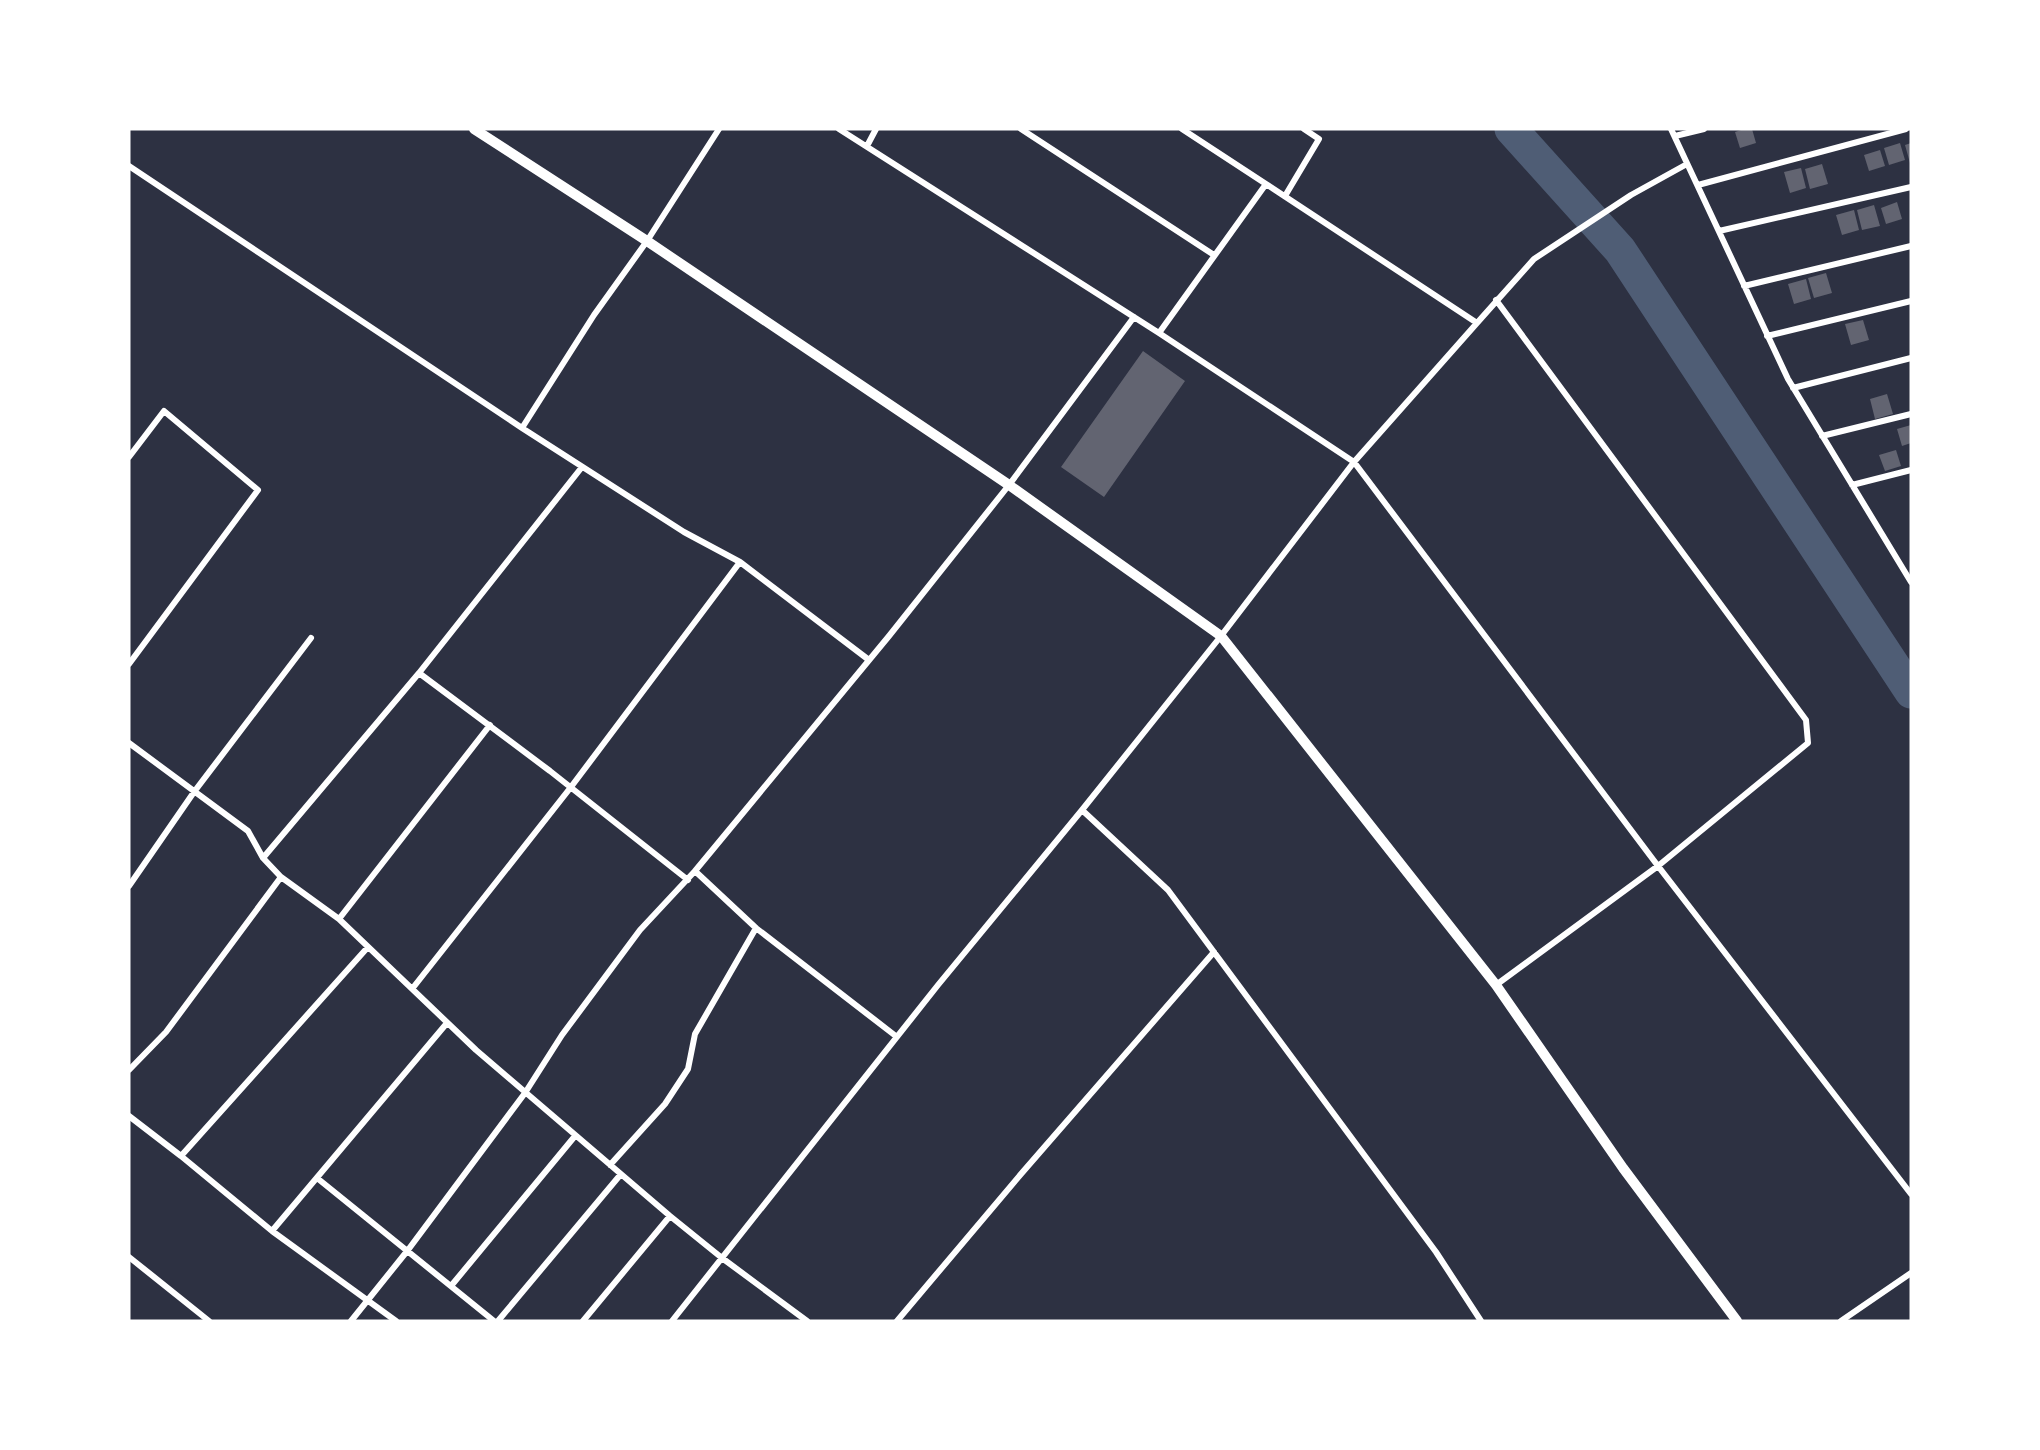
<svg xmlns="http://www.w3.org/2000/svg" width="2040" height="1450" viewBox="0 0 2040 1450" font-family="'Noto Serif',serif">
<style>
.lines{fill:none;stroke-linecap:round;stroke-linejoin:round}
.river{stroke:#4f5d75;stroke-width:33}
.building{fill:#626471}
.minor{stroke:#fff;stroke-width:6}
.tertiary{stroke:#fff;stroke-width:10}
</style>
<rect width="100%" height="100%" fill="#2d3142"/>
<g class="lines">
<!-- river -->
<path class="river" d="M1511 129 1620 250 1911 692"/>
</g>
<!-- building -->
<path class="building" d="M1744 129H1752L1756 143 1740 148 1735 132Z
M1900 143 1905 160 1889 165 1884 148Z
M1911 143V163H1910L1905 145Z
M1880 150 1885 166 1869 171 1864 155Z
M1822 164 1828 184 1810 189 1805 169Z
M1801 168 1806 188 1790 193 1784 172Z
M1897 202 1902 219 1886 224 1881 208Z
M1874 205 1880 226 1862 230 1857 210Z
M1854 210 1859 230 1842 235 1836 215Z
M1826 273 1832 293 1814 298 1808 278Z
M1806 279 1811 299 1794 304 1788 284Z
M1863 320 1869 340 1851 345 1845 324Z
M1143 351 1185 381 1104 497 1061 467Z
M1887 394 1893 414 1875 419 1870 399Z
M1911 425V443L1902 446 1897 429Z
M1896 450 1901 466 1885 471 1879 455Z"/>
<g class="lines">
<!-- minor -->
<path class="minor" d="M839 129 1159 333 1354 462 1658 866 1911 1194
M1021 129 1214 255
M1182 129 1266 184
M1671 129 1788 379 1911 582
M1675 136 1704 129
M867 146 876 129
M129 166 522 428 684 532 740 562 869 660
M1698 185 1906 129
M1285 196 1319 139 1304 129
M1719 231 1911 187
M1744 286 1911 246
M1477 323 1534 259 1631 195 1687 164
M1767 336 1911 301
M1793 388 1911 358
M522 428 594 315 647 241 719 129
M1822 436 1911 414
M129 457 164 411 258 490 129 664
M1852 485 1911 470
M419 673 582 467
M129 743 248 831 263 858 281 877 339 919 476 1050 670 1216 722 1258 807 1321
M1082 810 1168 890 1436 1252 1481 1321
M263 858 419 673 550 771 688 880
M695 871 889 636 1009 485 1134 317
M129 886 194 792 311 638
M339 919 490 725
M1496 985 1658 866 1808 743 1806 720 1496 300
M412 989 571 787 740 562
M129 1070 166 1032 281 877
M129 1116 181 1156 272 1231 396 1321
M181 1156 368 947
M610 1165 665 1104 688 1069 695 1034 756 928 897 1037
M317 1178 494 1321
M272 1231 447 1023
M129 1257 209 1321
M451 1286 575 1136
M351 1321 408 1250 525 1093 562 1035 640 930 695 871 756 928
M498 1321 621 1174
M583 1321 670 1216
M672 1321 938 985 1082 810 1221 636 1354 462 1477 323 1266 184 1159 333
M897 1321 1021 1174 1214 952
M1841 1321 1911 1273"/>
<!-- tertiary -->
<path class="tertiary" d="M474 129 647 241 1009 485 1221 636 1496 985 1623 1168 1737 1321"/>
</g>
<!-- border -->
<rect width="2040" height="1450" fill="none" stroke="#ffffff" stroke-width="261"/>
</svg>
